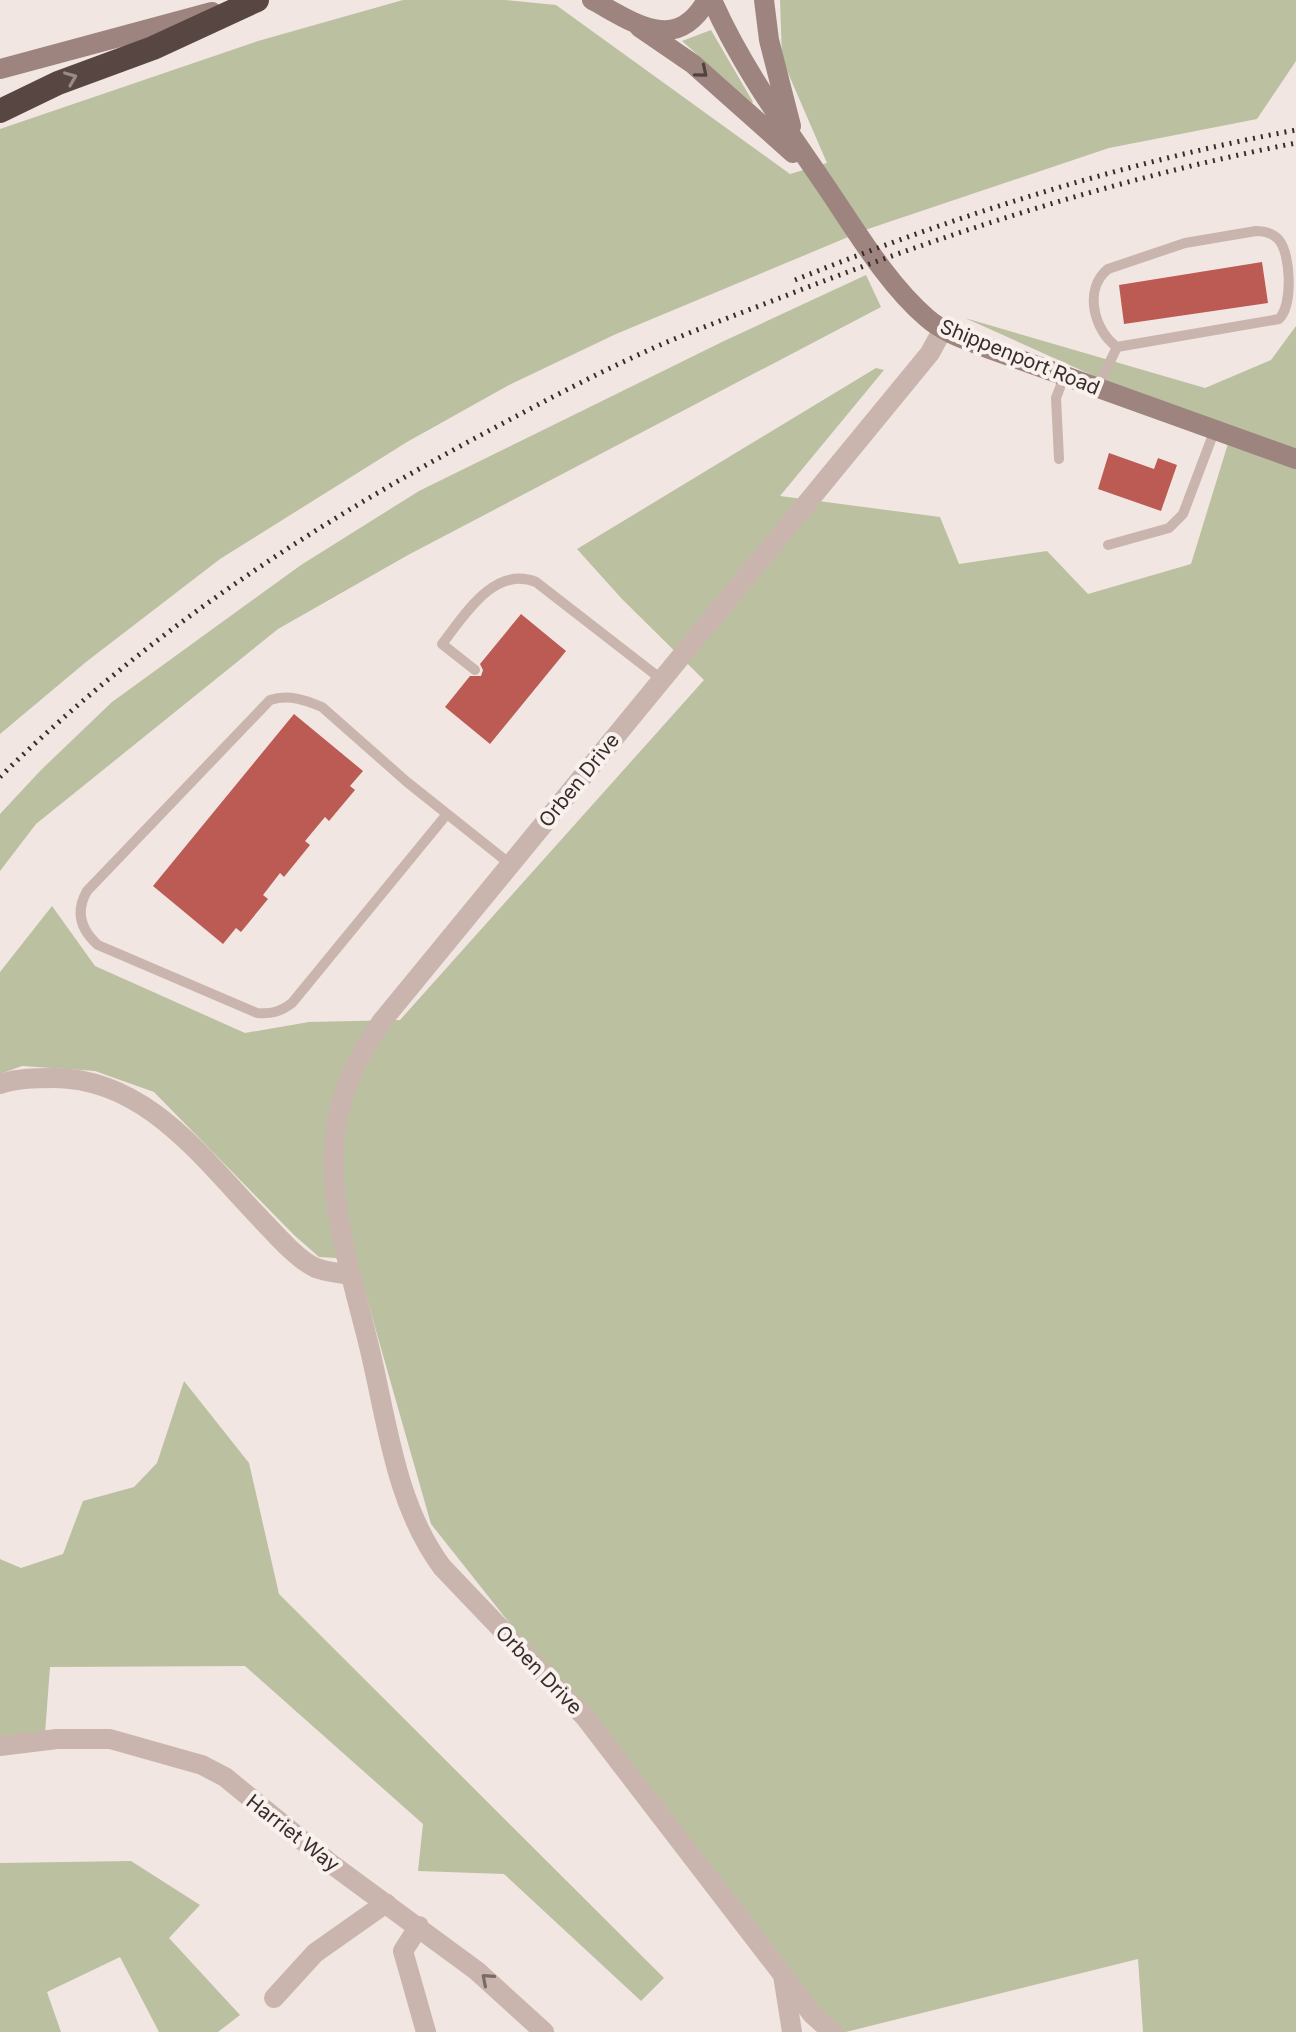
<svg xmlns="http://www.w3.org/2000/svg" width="1296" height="2032" viewBox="0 0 1296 2032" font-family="Inter,sans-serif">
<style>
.green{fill:#bbc0a1}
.building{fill:#bc5a54}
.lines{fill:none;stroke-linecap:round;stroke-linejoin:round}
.lane{stroke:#c9b5ad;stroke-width:10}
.street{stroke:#c9b5ad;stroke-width:20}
.secondary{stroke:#9d847f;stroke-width:20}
.highway{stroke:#584643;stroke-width:24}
.rail{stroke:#382d2b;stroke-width:5;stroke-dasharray:2 6;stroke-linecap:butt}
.oneway{stroke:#514340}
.oneway2{stroke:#988a87}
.oneway3{stroke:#796a66}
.labels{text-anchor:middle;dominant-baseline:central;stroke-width:8;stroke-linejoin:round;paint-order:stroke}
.street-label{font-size:20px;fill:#382d2b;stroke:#f9f1ed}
</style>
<rect width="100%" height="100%" fill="#f1e6e1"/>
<!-- green -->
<path class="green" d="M403 0H505L556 5 790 174 827 163 782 59 780 0H1296V61L1257 119 1109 148 865 230 616 334 509 385 407 442 220 559 86 662 0 734V129L258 41Z
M711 30 753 102 752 103 682 41Z
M866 275 881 307 408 555 278 629 36 824 0 871V814L41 770 112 702 301 565 419 491 724 341Z
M965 318 1205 388 1271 360 1296 326V2032H1143L1138 1959 846 2032H833L431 1524 361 1278 336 1258 319 1257 294 1235 154 1092 95 1071 22 1066 0 1074V972L52 906 95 966 245 1033 309 1022 400 1020 704 680 622 599 577 549 876 368 884 370 780 496 940 517 959 564 1047 551 1088 594 1191 564 1230 437Z
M184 1381 249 1463 279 1594 664 1978 641 2001 504 1874 418 1871 423 1824 245 1666 50 1667 44 1747 0 1748V1559L21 1568 63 1554 83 1501 134 1487 157 1463Z
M131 1861 200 1905 169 1938 240 2015 218 2032H159L120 1957 47 1992 61 2032H0V1863Z"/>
<!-- building -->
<path class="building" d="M1262 262 1268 303 1124 324 1119 285Z
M1109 453 1154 469 1158 458 1177 465 1161 511 1098 489Z
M521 614 566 651 490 744 445 707 470 676H481L483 670 480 664Z
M294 714 363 771 350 786 355 790 329 821 325 817 305 841 310 845 284 877 280 873 263 895 268 899 241 932 236 928 223 944 153 886Z"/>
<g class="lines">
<!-- lane -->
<path class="lane" d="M1256 231C1265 231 1273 233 1279 240 1291 255 1293 305 1279 319L1117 347C1094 331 1083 289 1108 269L1185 243Z
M1097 389 1117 347
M1059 459 1056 398 1064 377
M1108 545 1169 528 1183 514 1214 432
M475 670 442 644C464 616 494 565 536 582L661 679
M447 814 292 1003C280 1012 272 1014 257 1013L98 945C81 930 75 912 87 891L270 700C289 694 305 700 322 707L407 782 510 864"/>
<!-- street -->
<path class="street" d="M0 1084C18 1078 36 1078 55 1078 147 1079 203 1159 261 1219 275 1234 298 1260 316 1268 327 1272 341 1273 352 1276
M0 1746 57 1739H110L202 1765 225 1777 330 1863 477 1971 544 2032
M419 1926 403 1951 426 2032
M785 1978 812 2014 832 2032
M274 1998 315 1953 386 1903
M792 2032 783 1975 584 1716 442 1567C394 1502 387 1418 368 1342 353 1281 329 1207 334 1144 338 1096 355 1060 382 1021L930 353 943 329"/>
<!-- secondary -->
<path class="secondary" d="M592 0C632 21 675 56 707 0
M712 0C741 66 783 123 823 182 854 227 886 283 927 318 944 333 967 340 987 348L1296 459
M764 0 769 40 791 126
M639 27 693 64 793 153
M0 69 212 12"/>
<!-- highway -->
<path class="highway" d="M0 111 58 83 153 48 257 0"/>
<!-- rail -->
<path class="rail" d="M795 280C956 215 1125 162 1296 130
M0 777C146 633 316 522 496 427 552 397 609 367 667 342 708 325 749 310 790 294 954 230 1123 177 1296 143"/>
</g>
<!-- one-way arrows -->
<defs><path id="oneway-chevron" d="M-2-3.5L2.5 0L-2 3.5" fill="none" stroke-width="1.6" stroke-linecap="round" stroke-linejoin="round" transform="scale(2)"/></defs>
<use class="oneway" href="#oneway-chevron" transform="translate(702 72) rotate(40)"/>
<use class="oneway2" href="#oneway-chevron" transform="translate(71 78) rotate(-22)"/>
<use class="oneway3" href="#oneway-chevron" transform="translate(487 1979) rotate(-139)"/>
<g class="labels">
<!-- street labels -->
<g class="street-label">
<text transform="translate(1020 357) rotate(22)">Shippenport Road</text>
<text transform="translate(579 780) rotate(-51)">Orben Drive</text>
<text transform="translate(539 1670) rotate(46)">Orben Drive</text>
<text transform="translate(293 1833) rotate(38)">Harriet Way</text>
</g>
</g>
</svg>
